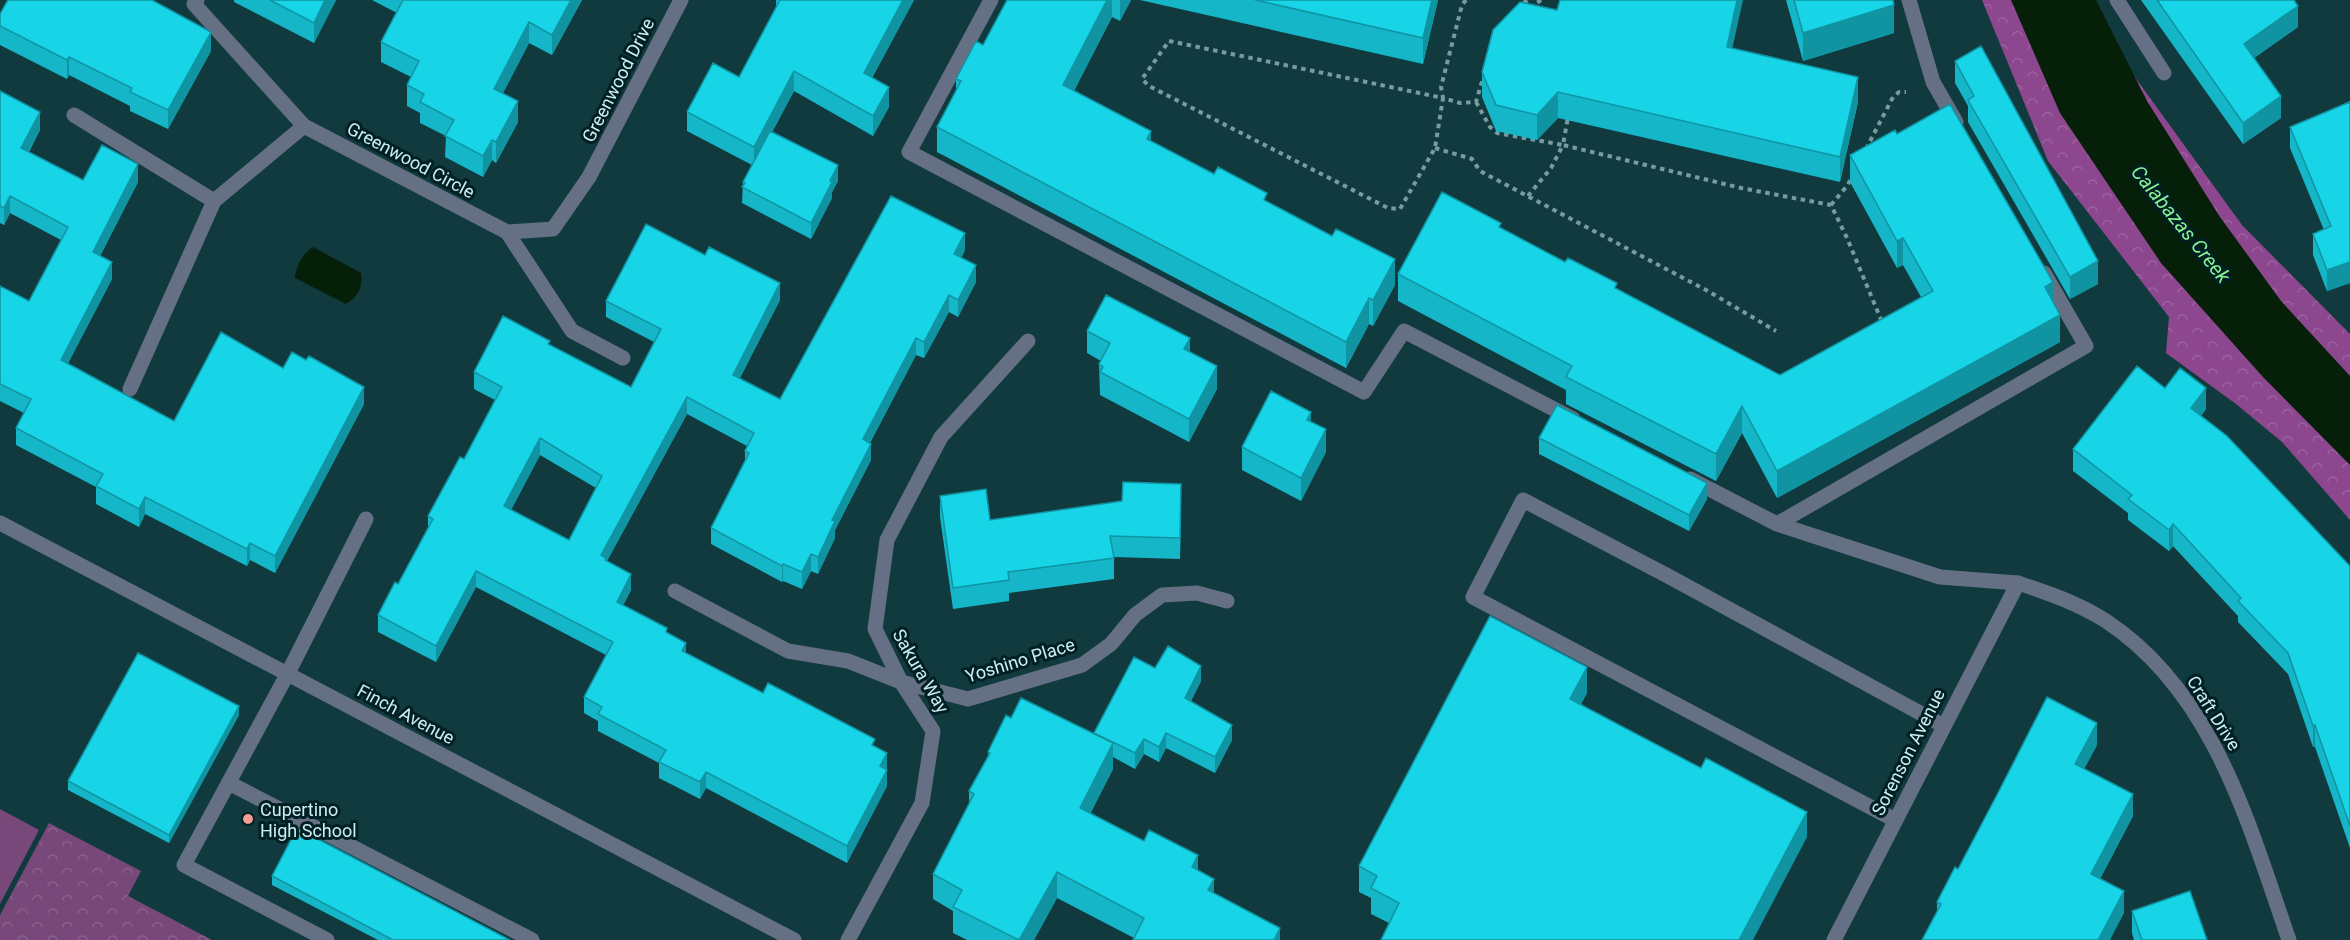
<svg xmlns="http://www.w3.org/2000/svg" width="2350" height="940" viewBox="0 0 2350 940" font-family="Roboto,sans-serif">
<style>
.grass{fill:#774879}
.forest{fill:url(#forest-crowns)}
.park{fill:url(#park-crowns)}
.water{fill:#051f08}
.lines{fill:none;stroke-linecap:round;stroke-linejoin:round}
.path{stroke:#769ca1;stroke-width:4;stroke-dasharray:4.5 4.5;stroke-linecap:butt}
.service{stroke:#667084;stroke-width:15}
.minor{stroke:#667084;stroke-width:15}
.tertiary{stroke:#667084;stroke-width:15}
.wall{fill:#14b6c7;fill-rule:evenodd}
.shaded-wall{fill:#1094a2}
.building{fill:#17d4e7;stroke:#1094a2;stroke-width:1.5;fill-rule:evenodd}
.poi-dot{fill:#f59c93;stroke:#002024;stroke-width:2}
.labels{text-anchor:middle;dominant-baseline:central;stroke-width:6;stroke-linejoin:round;paint-order:stroke}
.street-label{font-size:18px;fill:#cbeef3;stroke:#002024}
.poi-label{font-size:18px;fill:#cbeef3;stroke:#002024;text-anchor:start}
.water-label{font-size:20px;font-style:italic;fill:#8af393;stroke:#002024}
</style>
<defs>
<pattern id="forest-crowns" width="20" height="18" patternUnits="userSpaceOnUse" patternTransform="scale(1.5)"><rect width="20" height="18" fill="#8d478f"/><path d="M2 6a3 3 0 1 1 6 0M12 15a3 3 0 1 1 6 0" fill="none" stroke="#9c629f"/></pattern>
<pattern id="park-crowns" width="20" height="18" patternUnits="userSpaceOnUse" patternTransform="scale(1.5)"><rect width="20" height="18" fill="#774879"/><path d="M2 6a3 3 0 1 1 6 0M12 15a3 3 0 1 1 6 0" fill="none" stroke="#89638c"/></pattern>
</defs>
<rect width="100%" height="100%" fill="#113a3f"/>
<!-- grass -->
<path class="grass" d="M0 809 39 830 0 904Z"/>
<!-- forest -->
<path class="forest" d="M1982 0H2079L2242 225 2350 334V520L2282 442 2236 404 2166 353 2169 317 2048 161Z"/>
<!-- park -->
<path class="park" d="M49 823 141 871 128 896 212 940H0V915Z"/>
<!-- water -->
<path class="water" d="M2011 0H2096L2147 101 2220 217 2281 301 2350 376V465L2263 377 2161 263 2060 113Z
M313 247 361 273C363 287 358 297 346 304L295 278C296 266 303 253 313 247Z"/>
<g class="lines">
<!-- path -->
<path class="path" d="M1466 0 1462 5 1441 87 1443 98 1460 103 1476 102 1483 78
M1524 0 1530 6
M1530 8 1541 0
M1169 41 1443 98 1435 148 1400 209 1388 208 1149 86 1142 79Z
M1476 102 1490 127 1497 133 1563 145 1568 117
M1435 148 1472 159 1480 171 1706 290 1776 331
M1866 149 1893 97 1899 92H1906
M1528 196 1551 168 1563 145 1741 188 1831 205 1847 238 1882 322
M1831 205 1847 186 1852 177"/>
<!-- service -->
<path class="service" d="M197 0 194 4 304 126
M991 0 909 152 1364 392 1404 331 1573 419
M1909 0 1933 82 1956 122
M2117 0 2164 73
M74 115 214 201
M507 232 572 331 623 358
M130 389 214 201 304 126 507 232 553 229 589 177
M1690 479 1777 524 2086 346 2044 273
M1777 524 1940 577 2018 583
M675 591 788 651 848 661 901 682 968 699 1082 665 1111 644 1135 615 1162 595 1197 593 1227 601
M229 783 532 940
M1895 820 1473 597 1523 500 1668 576 1944 726
M327 940 184 865 288 673 366 519
M848 940 922 803 933 731 901 682 875 629 887 540 941 437 1028 341"/>
<!-- minor -->
<path class="minor" d="M589 177 681 0
M1834 940 2018 583C2048 593 2078 603 2106 621 2214 692 2249 825 2289 940"/>
<!-- tertiary -->
<path class="tertiary" d="M0 523 794 940"/>
</g>
<!-- wall -->
<path class="wall" d="M234 0H336L314 43 234 2Z
M372 0H582L552 55 529 43 503 93 518 122 496 163 492 160 483 177 445 157 446 136 420 123V113L407 106V85L411 77 381 62V42L397 13Z
M776 0H914L872 78 889 107 873 136 794 91 772 132 838 181 832 192V198L811 239 742 203 743 182 752 165 687 131V112L739 77 776 8Z
M1007 0H1131L1120 21 1112 17 1074 91 1151 141 1267 202 1395 285 1373 326 1369 324 1346 368 937 152V127L956 90V79L983 45Z
M1140 0H1438L1423 64Z
M1786 0H1893L1894 33 1803 61Z
M2141 0H2294L2298 27 2254 58 2281 118 2243 144Z
M0 14 211 51 168 129 130 111V106L69 75 67 79 0 45Z
M1732 48 1858 102 1840 182 1558 118 1537 140 1496 131 1482 97V72Z
M1955 61 2098 284 2070 299 1968 122V106L1955 83Z
M0 91 40 130 29 152 83 180 138 182 100 256 112 279 68 363 174 421 283 368 364 404 275 573 250 560 247 566 145 514 139 527 96 504V487L16 445V428L24 413 0 401V286L29 301 61 240 10 213 4 225 0 223Z
M2350 101V283L2327 291 2313 255V234L2324 230 2290 148V127Z
M1897 134 2053 302 2060 342 1777 498 1742 433 1716 481 1566 404V390L1398 301V274L1501 229 1780 375 1921 297 1903 265 1897 268 1850 182V155Z
M965 250 961 258 976 282 958 317 949 312 924 358 916 355 870 443 871 460 835 530V538L818 574 811 571 802 589 783 581 782 582 711 544V528L745 461V451L747 446 687 414 607 561 631 590 623 605 667 632 686 653 763 693 875 747 887 770V786L847 863 706 788 700 799 659 778V763L598 731V721L584 713V697L606 655 476 587 436 662 378 632V615L398 584 428 527V516L464 459 495 400 474 389V372L550 345 631 387 654 342 606 317V301L780 300 740 378 780 399ZM540 455 596 488 569 540 511 510Z
M1087 331 1190 352 1217 389 1189 442 1100 395 1099 364 1101 361 1087 353Z
M2165 388 2206 409 2201 416 2350 566V848L2315 747H2313L2288 674 2238 622V616L2173 546 2169 551 2128 520V513L2073 471V449Z
M1311 422 1326 452 1301 501 1242 470V447Z
M1539 438 1707 499 1689 531 1539 454Z
M940 496 990 520 1181 505 1180 559 1114 557V579L1009 593V601L953 609 940 517Z
M1155 668 1201 681 1191 701 1232 740 1215 773 1166 748 1159 762 1144 754 1135 769 1113 757V769L1090 814 1198 870 1214 893 1280 940 1134 938 1057 898 1034 940H967L953 933V911L933 899V874L969 803V791L988 757V752L1011 718 1094 734Z
M1587 693 1581 704 1807 837 1389 923 1371 914V898L1359 892V866Z
M239 715 169 843 68 790V781Z
M2097 745 2084 769 2133 816 2100 879 2124 913 1937 912V902L1958 869Z
M272 876 510 940H378L272 885Z
M2132 911 2207 940H2134L2132 933Z"/>
<!-- shaded-wall -->
<path class="shaded-wall" d="M325 0H336L314 43V23Z
M571 0H582L552 55V35Z
M903 0H914L864 93V73Z
M1107 0H1112V17L1063 111V85Z
M1120 0H1131L1120 21Z
M1432 0H1438L1423 64V38Z
M1737 0H1743L1727 72V47Z
M1894 5V33L1803 61V33Z
M2298 6V27L2244 65V44Z
M529 22V43L494 110V89Z
M211 32V51L168 129V110Z
M69 57V75L67 79V60Z
M794 71V91L754 167V147Z
M1858 77V102L1840 182V157Z
M889 87V107L873 136V116Z
M1558 92V118L1537 140V115Z
M2281 96V118L2243 144V123Z
M518 101V122L496 163V142Z
M40 112V130L21 165V148Z
M1151 131V157L1147 139Z
M492 140V160L483 177V156Z
M138 164V182L93 270V252Z
M838 165V181L832 192V198L811 239V223Z
M10 196V213L4 225V208Z
M965 233V250L954 271V254Z
M1903 238V265L1897 268V241Z
M1395 259V285L1373 326V300Z
M2098 261V284L2070 299V277Z
M112 262V279L61 377V360Z
M2350 262V283L2327 291V270Z
M976 265V282L958 317V300Z
M2053 282V309L2045 287Z
M780 283V300L733 391V375Z
M949 295V312L924 358V342Z
M1369 298V324L1346 368V342Z
M2060 315V342L1777 498V471Z
M916 338V355L863 456V439Z
M1190 338V361L1184 349Z
M1217 366V389L1189 442V419Z
M364 387V404L275 573V556Z
M2206 388V409L2191 429V408Z
M687 397V414L606 563 601 555Z
M1742 406V433L1716 481V454Z
M1311 412V434L1307 420Z
M1326 429V452L1301 501V478Z
M540 438V455L504 523V506Z
M871 444V460L835 530V538L818 574V557L832 520Z
M1707 483V499L1689 531V515Z
M1181 484V505L1180 559V538Z
M145 497V514L139 527V509Z
M2173 524V546L2169 551V530Z
M250 543V560L247 566V549Z
M811 554V571L802 589V572Z
M783 564V581L782 582V566Z
M476 571V587L436 662V646Z
M631 574V590L617 618V602Z
M686 643V659L682 651Z
M1201 666V681L1185 713V698Z
M1587 667V693L1570 724V699Z
M239 706V715L169 843V835Z
M2097 723V745L2075 786V764Z
M1232 725V740L1215 773V757Z
M2315 725V747H2313V726Z
M1166 733V748L1159 762V747Z
M1144 739V754L1135 769V753Z
M1113 743V769L1080 834V808Z
M887 753V786L847 863V846L880 766Z
M706 772V788L700 799V782Z
M2133 794V816L2091 896V874Z
M1807 812V837L1753 940H1739Z
M1198 855V881L1192 867Z
M1057 872V898L1034 940H1019Z
M1214 879V904L1208 890Z
M2124 891V913L2110 940H2098Z
M1280 928V940H1274Z"/>
<!-- building -->
<path class="building" d="M8 0H152L211 32 168 110 130 92 132 88 69 57 67 60 0 26V14Z
M270 0H325L314 23Z
M403 0H571L552 35 529 22 494 89 518 101 496 142 492 140 483 156 445 136 454 120 420 102 424 94 407 85 419 61 381 42Z
M780 0H903L864 73 889 87 873 116 794 71 754 147 687 112 713 63 739 77Z
M1007 0H1107L1063 85 1151 131 1147 139 1214 174 1218 167 1267 193 1264 200 1332 236 1336 229 1395 259 1373 300 1369 298 1346 342 937 127 961 81 956 79 976 41 983 45Z
M1255 0H1432L1423 38Z
M1560 0H1737L1727 47 1858 77 1840 157 1558 92 1537 115 1496 105 1482 72 1493 30 1520 2 1557 10Z
M1794 0H1893L1894 5 1803 33Z
M2157 0H2294L2298 6 2244 44 2281 96 2243 123Z
M1981 46 2098 261 2070 277 1968 100 1974 96 1955 61Z
M0 91 40 112 21 148 83 180 102 145 138 164 93 252 112 262 61 360 174 421 221 332 283 368 292 352 306 360 309 356 364 387 275 556 250 543 247 549 145 497 139 509 96 486 103 474 16 428 31 399 0 384V286L29 301 68 227 10 196 4 208 0 206Z
M2350 102V262L2327 270 2313 234 2331 226 2290 127Z
M1950 104 2053 282 2045 287 2060 315 1777 471 1742 406 1716 454 1566 377 1572 366 1398 274 1442 192 1501 223 1499 227 1565 262 1568 258 1617 283 1615 288 1780 375 1933 291 1903 238 1897 241 1850 155 1895 130 1897 134Z
M770 131 838 165 830 181 832 182 811 223 742 187 745 183 743 182Z
M891 196 965 233 954 254 976 265 958 300 949 295 924 342 916 338 863 439 871 444 832 520 835 521 818 557 811 554 802 572 783 564 782 566 711 528 749 453 745 451 754 433 687 397 601 555 606 558 605 560 631 574 617 602 667 628 666 632 686 643 682 651 763 693 768 683 875 739 872 745 887 753 880 766 887 770 847 846 706 772 700 782 659 762 666 750 598 714 602 707 584 697 613 642 476 571 436 646 378 615 395 582 398 584 433 519 428 516 460 457 464 459 502 387 474 372 503 316 550 341 548 344 631 387 661 329 606 301 646 224 705 255 709 247 780 283 733 375 780 399ZM540 438 602 476 569 540 504 506Z
M1106 295 1190 338 1184 349 1217 366 1189 419 1100 372 1103 367 1099 364 1110 343 1087 331Z
M2137 366 2165 388 2180 368 2206 388 2191 408 2227 436 2350 566V826L2315 725 2313 726 2288 653 2238 601 2241 598 2173 524 2169 530 2128 499 2132 495 2073 449Z
M1271 391 1311 412 1307 420 1326 429 1301 478 1242 447Z
M1557 405 1707 483 1689 515 1539 438Z
M1123 482 1181 484 1180 538 1110 536 1114 558 1008 572 1009 580 953 588 940 496 986 489 990 520 1122 501Z
M1490 616 1587 667 1570 699 1701 768 1706 758 1807 812 1739 940H1381L1399 903 1371 888 1377 876 1359 866Z
M1168 646 1201 666 1185 698 1232 725 1215 757 1166 733 1159 747 1144 739 1135 753 1094 733 1134 657 1155 668Z
M138 653 239 706 169 835 68 781Z
M2047 697 2097 723 2075 764 2133 794 2091 874 2124 891 2098 940H1922L1941 904 1937 902 1955 867 1958 869 2000 789Z
M1021 698 1113 743 1080 808 1144 841 1149 830 1198 855 1192 867 1214 879 1208 890 1280 928 1274 940H1133L1144 918 1057 872 1019 940 953 907 962 890 933 874 974 794 969 791 990 753 988 752 1006 715 1011 718Z
M297 828 510 940H393L272 876Z
M2190 891 2207 940H2142L2132 911Z"/>
<!-- markers -->
<circle class="poi-dot" cx="248" cy="819" r="6"/>
<g class="labels">
<!-- street labels -->
<g class="street-label">
<text transform="translate(618 80) rotate(-63)">Greenwood Drive</text>
<text transform="translate(411 160) rotate(28)">Greenwood Circle</text>
<text transform="translate(1020 660) rotate(-17)">Yoshino Place</text>
<text transform="translate(921 671) rotate(60)">Sakura Way</text>
<text transform="translate(2214 713) rotate(58)">Craft Drive</text>
<text transform="translate(406 714) rotate(28)">Finch Avenue</text>
<text transform="translate(1908 752) rotate(-63)">Sorenson Avenue</text>
</g>
<!-- poi labels -->
<g class="poi-label">
<text x="260" y="809">Cupertino<tspan x="260" dy="21">High School</tspan></text>
</g>
<!-- water labels -->
<g class="water-label">
<text transform="translate(2181 224) rotate(51)">Calabazas Creek</text>
</g>
</g>
</svg>
